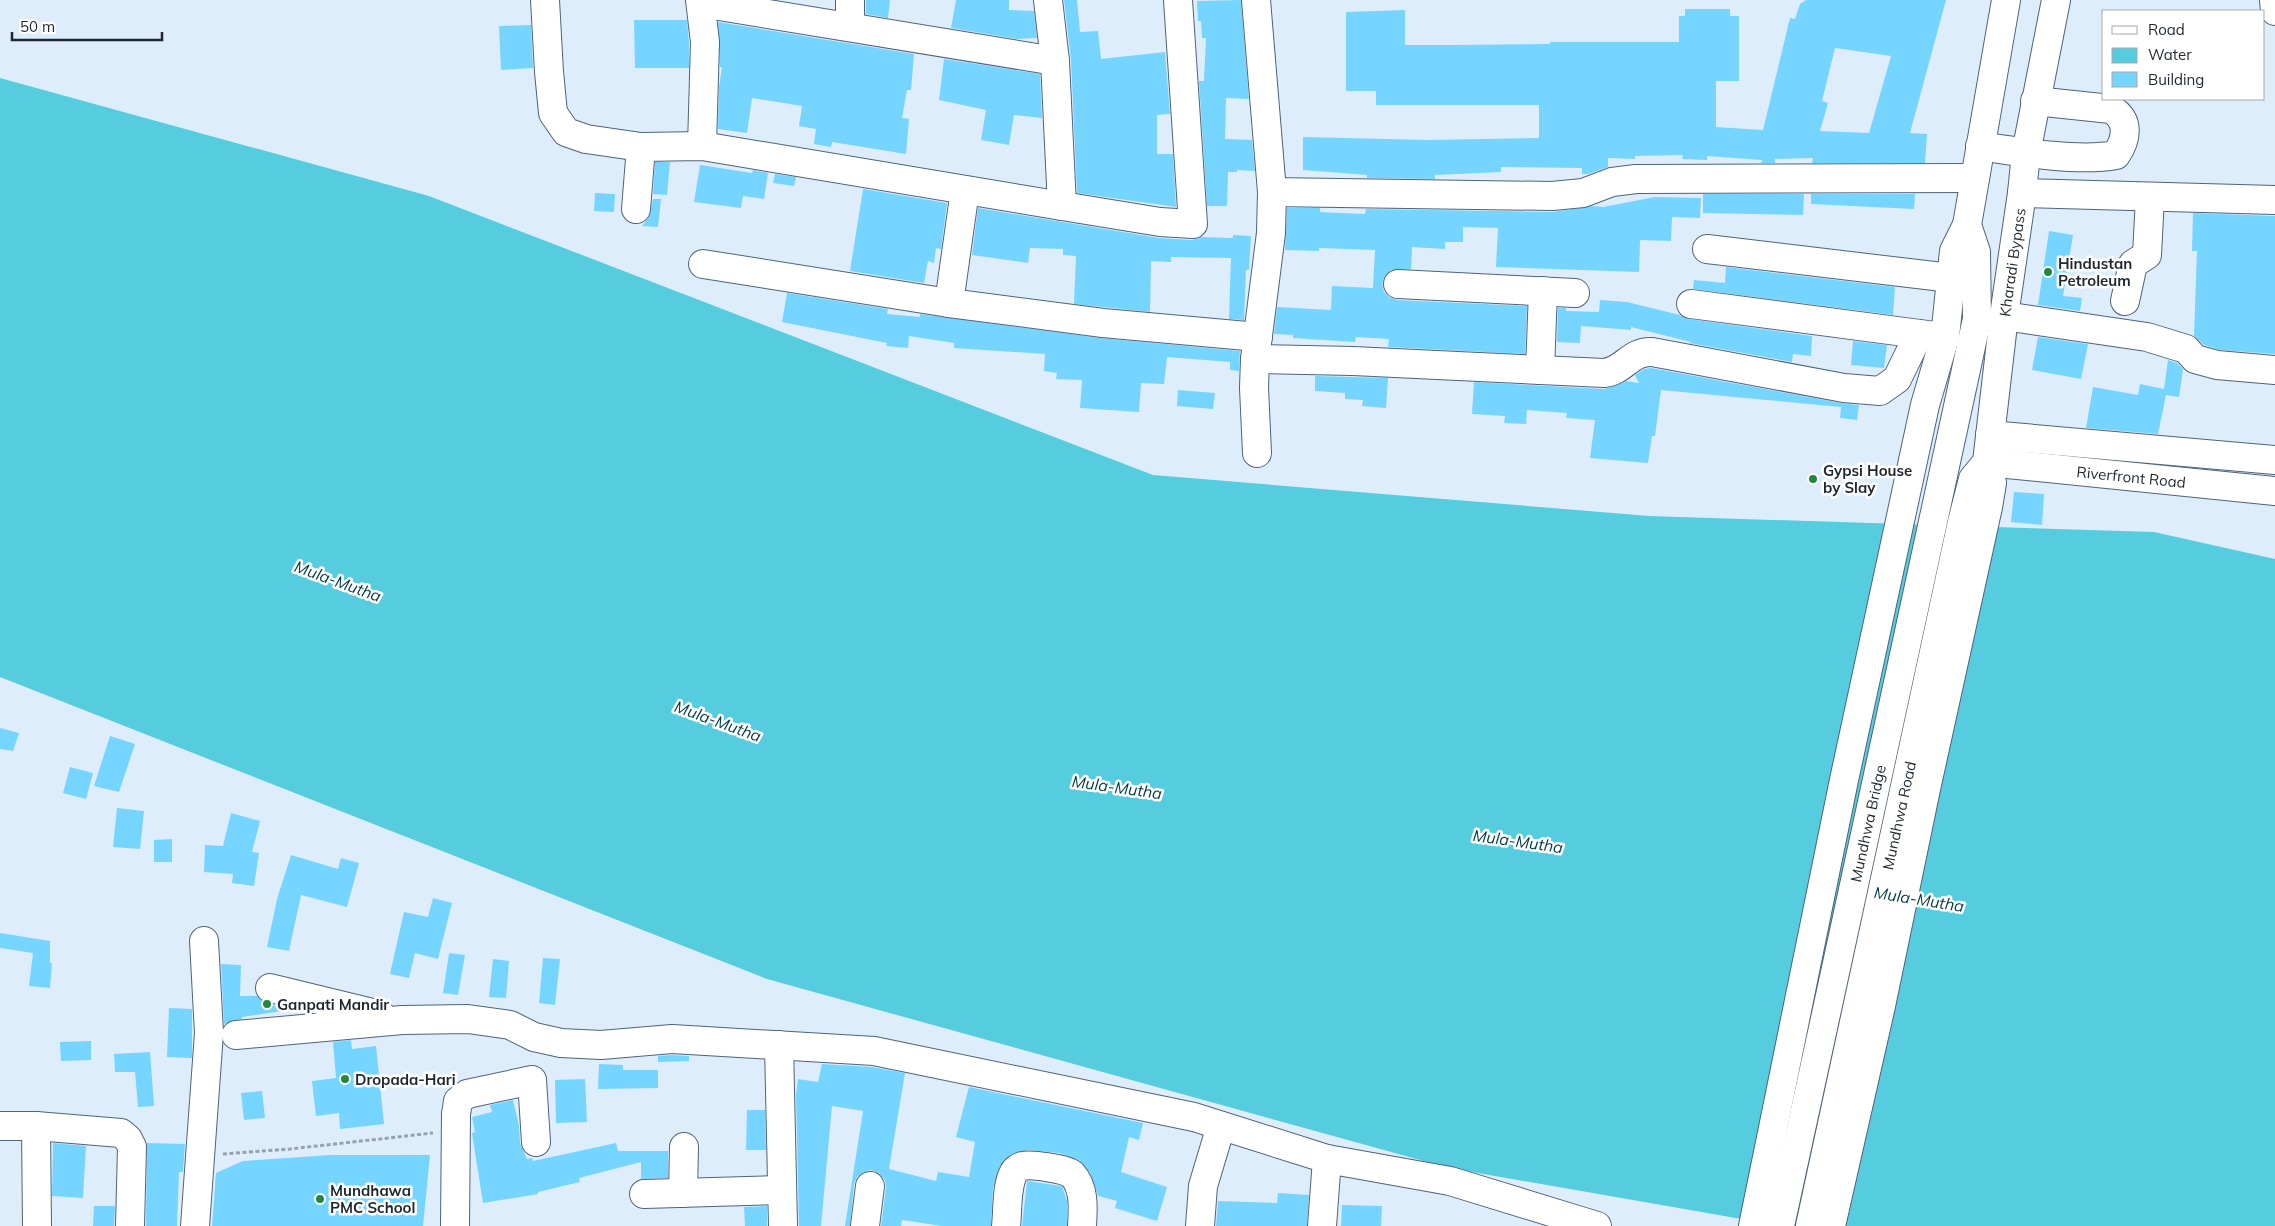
<svg xmlns="http://www.w3.org/2000/svg" width="2275" height="1226" viewBox="0 0 2275 1226" font-family="Mulish,sans-serif">
<style>
.water{fill:#56cddf}
.building{fill:#75d5ff;fill-rule:evenodd}
.lines{fill:none;stroke-linecap:round;stroke-linejoin:round}
.minor-casing{stroke:#4e6379;stroke-width:30}
.highway-casing{stroke:#4e6379;stroke-width:30}
.path{stroke:#95a2ae;stroke-width:3;stroke-dasharray:4 2.5;stroke-linecap:butt}
.minor{stroke:#fff;stroke-width:28}
.highway{stroke:#fff;stroke-width:28}
.poi-dot{fill:#22873c;stroke:#fff;stroke-width:2}
.labels{text-anchor:middle;dominant-baseline:central;stroke-width:5;stroke-linejoin:round;paint-order:stroke}
.street-label{font-size:15px;fill:#1e2730;stroke:#fff}
.poi-label{font-size:15px;font-weight:bold;fill:#1e2730;stroke:#fff;text-anchor:start}
.water-label{font-size:16px;font-style:italic;fill:#013c43;stroke:#fff}
</style>
<rect width="100%" height="100%" fill="#deedfc"/>
<!-- water -->
<path class="water" d="M0 78 429 196 1153 475 1649 516 2154 532 2275 559V1226H1782L1449 1168 767 979 0 677Z"/>
<!-- building -->
<path class="building" d="M866 0H890L888 18 866 14Z
M956 0H1009V10L1034 11 1037 38 1017 39 951 28Z
M1064 0H1077L1080 32 1098 31 1101 59 1165 52 1170 114 1157 115V154H1173L1176 207 1077 193 1071 60Z
M1241 0 1249 99 1226 98 1225 139 1252 140 1255 171 1237 170V172H1228L1227 206H1207L1199 81H1204L1206 38H1202L1201 21H1198L1197 1Z
M1806 0H1946L1910 133 1927 134 1925 163H1812L1813 158 1775 159V163H1761L1762 160 1707 156V160L1682 159 1683 155 1635 156V159L1608 158V167L1588 174H1582V168L1501 167V172L1435 175V179L1367 178V175L1303 170V137L1427 140 1539 138V105H1376V91H1346V12L1405 10V45H1453L1550 44V42H1679V16H1685V9H1730V16H1739V81H1716V127L1763 130 1790 18 1795 19 1800 4ZM1835 48 1891 56 1869 133 1820 131 1828 103 1822 101Z
M634 20H687L689 43V68H635Z
M718 22 914 54 911 90H907L902 118 909 119 906 154 832 142 831 147 814 144 816 129 799 126 802 106 752 98 747 133 718 129 719 87 722 67H720Z
M531 25 533 68 501 70 499 26Z
M944 59 1040 74 1042 118 1014 115 1009 145 981 140 986 110 939 100Z
M655 162H670L667 195 653 194Z
M700 165 752 173 753 170 768 173 764 199 743 196 741 208 694 202Z
M775 174 796 177 794 186 773 183Z
M863 189 947 203 941 249 936 248 934 263 928 261 924 283 850 271Z
M595 193 615 194 614 212 594 211Z
M1703 194H1804L1803 215 1703 213Z
M1811 194H1915L1914 209 1811 204Z
M1655 197 1701 198 1700 218 1672 217 1671 241 1640 240 1639 272 1496 267 1498 228 1463 227V242H1445V249L1412 247 1411 269 1391 270 1385 276 1382 284 1384 292 1389 297 1397 300 1527 306 1525 354 1388 347 1389 339 1356 337 1355 342 1293 338V335L1274 334 1277 307 1331 310 1332 286 1373 288 1375 250 1319 248V251L1285 250 1287 208H1320V212L1365 214 1366 209 1552 212 1593 206 1603 207Z
M653 199H661L658 227 642 226 649 217Z
M978 208 1159 238 1192 240 1202 237 1233 238V235L1251 236 1249 270H1246L1244 320 1229 319 1231 258 1171 257V262L1151 261 1150 312 1074 304 1076 256 1063 255V249L1030 248 1028 263 972 255Z
M2193 213 2275 216V354L2220 350 2204 345 2194 336 2197 251H2192Z
M2049 231 2073 235 2063 296 2082 298 2080 311 2038 305Z
M1726 267 1895 287 1893 315 1693 289 1694 280 1725 283Z
M787 293 888 309 887 314 920 317V314L1101 338 1240 351 1239 371 1230 370V362L1167 357 1164 384 1141 383 1139 412 1080 408 1082 380 1056 379 1057 373 1044 371 1045 354 954 348V343L909 336 908 348 886 346 887 343 782 322Z
M1600 300 1627 302 1680 315 1689 319 1812 336 1811 356 1793 354 1792 362 1689 343 1691 342 1631 327V330L1581 326 1580 343 1557 342 1558 308H1566V311L1599 312Z
M2038 337 2088 344 2081 379 2032 370Z
M1853 341 1887 345 1884 368 1851 365Z
M2168 360 2177 363 2183 369 2179 397 2166 395 2158 434 2086 428 2093 387 2138 395 2140 384 2164 389Z
M1651 368 1841 403 1859 405 1857 420 1840 418 1841 407 1661 390 1655 436H1652L1648 463 1590 458 1595 420 1566 418 1567 413 1527 410 1526 424 1504 423 1505 416 1472 414 1474 382 1604 389 1626 381 1639 383 1635 375 1644 369Z
M1315 376 1388 378 1386 408 1362 406 1363 400 1345 399V393L1315 391Z
M1178 390 1215 393 1213 409 1177 406Z
M2014 492 2044 494 2042 525 2011 522Z
M0 728 19 733 13 751 0 749Z
M110 736 135 744 119 792 94 786Z
M70 767 93 773 86 799 63 793Z
M117 808 144 811 140 849 113 847Z
M231 813 260 821 252 852 259 853 254 886 232 883 233 874 204 872 205 845 223 846Z
M172 839V862H154V840Z
M291 855 338 869 341 858 359 863 347 907 301 895 289 951 267 947 277 899Z
M433 898 452 903 438 959 415 953 409 978 390 974 404 912 428 917Z
M0 933 50 941V963H52L50 988 29 986 33 953 0 948Z
M449 953 465 955 458 995 443 993Z
M543 958 560 959 555 1005 539 1003Z
M493 959 509 961 506 998 489 997Z
M221 964 241 965 240 996H257L266 1003 281 1007 282 1011 242 1017V1019L224 1024Z
M169 1008 192 1009V1058L167 1057Z
M351 1040 352 1049 376 1046 384 1124 340 1129 339 1113 316 1116 312 1081 336 1078 333 1042Z
M91 1041V1060L61 1061 60 1042Z
M150 1052 154 1106 138 1107 135 1072H115L114 1054Z
M672 1055 689 1056V1061L658 1062V1056Z
M599 1064 623 1065V1070H658V1088L598 1089Z
M822 1064 872 1067 905 1073 889 1169 936 1181 938 1172 969 1177 975 1142 956 1137 969 1087 1143 1123 1139 1140 1129 1137 1121 1172 1167 1187 1157 1221 1115 1208 1117 1201 1098 1196 1090 1173 1079 1160 1059 1153 1028 1150 1012 1154 1000 1166 993 1188 991 1226H942L902 1220 901 1226H881L886 1188 885 1180 879 1173 871 1170 864 1172 857 1177 854 1184 850 1226H845L863 1111 832 1106 821 1226H799L796 1095 798 1079 818 1082Z
M585 1079 587 1122 556 1123 555 1080Z
M262 1091 265 1118 244 1120 241 1093Z
M513 1100 519 1126 520 1143 527 1159 532 1158 533 1161 616 1143 618 1151H668V1178L641 1179V1162L579 1178 580 1182 538 1192V1194L483 1203 472 1133 475 1132 472 1117 492 1112 490 1105Z
M747 1110H765L766 1150H746Z
M53 1143 86 1146 83 1198 52 1196Z
M147 1143 185 1144 183 1172H179L177 1226H146Z
M330 1155H430L423 1226H212L216 1173 243 1161Z
M1027 1181 1062 1186 1067 1201V1226H1022Z
M1278 1193 1309 1195 1307 1226H1216L1218 1201 1277 1203Z
M1342 1205 1382 1206 1381 1226H1341Z
M94 1206H115L114 1226H93Z
M767 1206V1226H745L744 1207Z"/>
<g class="lines">
<!-- minor casing -->
<g class="minor-casing">
<g id="minor">
<path d="M545 0 549 72 553 113 566 132 586 139 641 147 702 146 1062 206 1160 222 1193 224 1178 0"/>
<path d="M700 0 705 42 702 146"/>
<path d="M1048 0 1055 61 1062 206"/>
<path d="M1256 0 1272 192 1271 233 1255 359 1254 388 1257 453"/>
<path d="M2274 0 2275 11"/>
<path d="M701 3 1055 61"/>
<path d="M850 26V0"/>
<path d="M1980 146C2019 152 2078 162 2116 155 2127 139 2130 120 2111 109L2035 101"/>
<path d="M1272 192 1552 196 1583 193 1612 182 1636 179 1975 178"/>
<path d="M2022 193 2275 200"/>
<path d="M636 209 641 147"/>
<path d="M1707 249 1951 278"/>
<path d="M703 264 949 303 1103 323 1258 337"/>
<path d="M1398 284 1575 293"/>
<path d="M2125 301 2133 264 2147 255 2150 197"/>
<path d="M949 303 965 190"/>
<path d="M1691 304 1935 336"/>
<path d="M2004 316 2147 337 2186 349 2195 359 2217 365 2275 370"/>
<path d="M1255 359 1353 361 1604 373C1624 371 1630 351 1652 352L1844 388 1880 391 1897 379 1919 334"/>
<path d="M1540 370 1543 291"/>
<path d="M1990 435 2275 460"/>
<path id="s1" d="M1987 462 2275 491"/>
<path d="M270 988 381 1015"/>
<path d="M236 1035 402 1020 468 1019 510 1025 534 1037 561 1043 601 1045 672 1039 874 1051 1194 1117 1327 1159 1450 1181 1597 1226"/>
<path d="M779 1045 783 1226"/>
<path d="M0 1126H36L121 1133 128 1139 132 1147 130 1226"/>
<path d="M36 1126 37 1226"/>
<path d="M683 1193 684 1147"/>
<path d="M644 1194 782 1190"/>
<path d="M195 1226 209 1033 204 941"/>
<path d="M455 1226 456 1114 458 1101 467 1094 532 1080 536 1142"/>
<path d="M865 1226 870 1186"/>
<path d="M1006 1226C1008 1210 1006 1186 1014 1172 1015 1170 1020 1166 1023 1166 1031 1164 1066 1169 1072 1174 1085 1188 1083 1209 1082 1226"/>
<path d="M1200 1226 1203 1186 1221 1126"/>
<path d="M1322 1226 1327 1159"/>
</g>
</g>
<!-- highway casing -->
<g class="highway-casing">
<g id="highway">
<path d="M1753 1226 1844 780 1925 405 1945 337 1954 251 1967 225"/>
<path id="s2" d="M1780 1226 1977 319 1976 252 1967 225 2006 0"/>
<path id="s3" d="M1810 1226 1962 522 1973 479 1987 462 2004 316 2022 193 2026 153 2056 0"/>
<path d="M1831 1226 1881 1006 1926 789 1988 507 1992 483 1987 462"/>
</g>
</g>
<!-- path -->
<path class="path" d="M223 1154 290 1149 433 1133"/>
<!-- minor -->
<use href="#minor" class="minor"/>
<!-- highway -->
<use href="#highway" class="highway"/>
</g>
<!-- markers -->
<g class="poi-dot">
<circle cx="2048" cy="272" r="5"/>
<circle cx="1813" cy="479" r="5"/>
<circle cx="267" cy="1004" r="5"/>
<circle cx="345" cy="1079" r="5"/>
<circle cx="320" cy="1199" r="5"/>
</g>
<g class="labels">
<!-- street labels -->
<g class="street-label">
<text stroke="none"><textPath href="#s3" startOffset="988">Kharadi Bypass</textPath></text>
<text stroke="none"><textPath href="#s1" startOffset="145">Riverfront Road</textPath></text>
<text stroke="none"><textPath href="#s3" startOffset="420">Mundhwa Road</textPath></text>
<text stroke="none"><textPath href="#s2" startOffset="412">Mundhwa Bridge</textPath></text>
</g>
<!-- poi labels -->
<g class="poi-label">
<text x="2058" y="263">Hindustan<tspan x="2058" dy="17">Petroleum</tspan></text>
<text x="1823" y="470">Gypsi House<tspan x="1823" dy="17">by Slay</tspan></text>
<text x="277" y="1004">Ganpati Mandir</text>
<text x="355" y="1079">Dropada-Hari</text>
<text x="330" y="1190">Mundhawa<tspan x="330" dy="17">PMC School</tspan></text>
</g>
<!-- water labels -->
<g class="water-label">
<text transform="translate(338 581) rotate(20)">Mula-Mutha</text>
<text transform="translate(718 721) rotate(20)">Mula-Mutha</text>
<text transform="translate(1117 787) rotate(8)">Mula-Mutha</text>
<text transform="translate(1518 841) rotate(8)">Mula-Mutha</text>
<text transform="translate(1919 899) rotate(9)">Mula-Mutha</text>
</g>
</g>
<!-- legend -->
<rect x="2102" y="10" width="162" height="90" fill="#ffffff" stroke="#a5a9ac"/>
<rect x="2112" y="26" width="25" height="8" fill="#ffffff" stroke="#a5a9ac"/>
<text x="2148" y="35" font-size="15" fill="#1e2730">Road</text>
<rect x="2112" y="48" width="25" height="15" fill="#56cddf" stroke="#a5a9ac"/>
<text x="2148" y="60" font-size="15" fill="#1e2730">Water</text>
<rect x="2112" y="72" width="25" height="15" fill="#75d5ff" stroke="#a5a9ac"/>
<text x="2148" y="85" font-size="15" fill="#1e2730">Building</text>
<!-- scale -->
<path d="M12 32v8h150v-8" fill="none" stroke="#1e2730" stroke-width="2.5"/>
<text x="20" y="32" font-size="15" fill="#1e2730" stroke="#ffffff" stroke-width="4" paint-order="stroke">50 m</text>
</svg>
